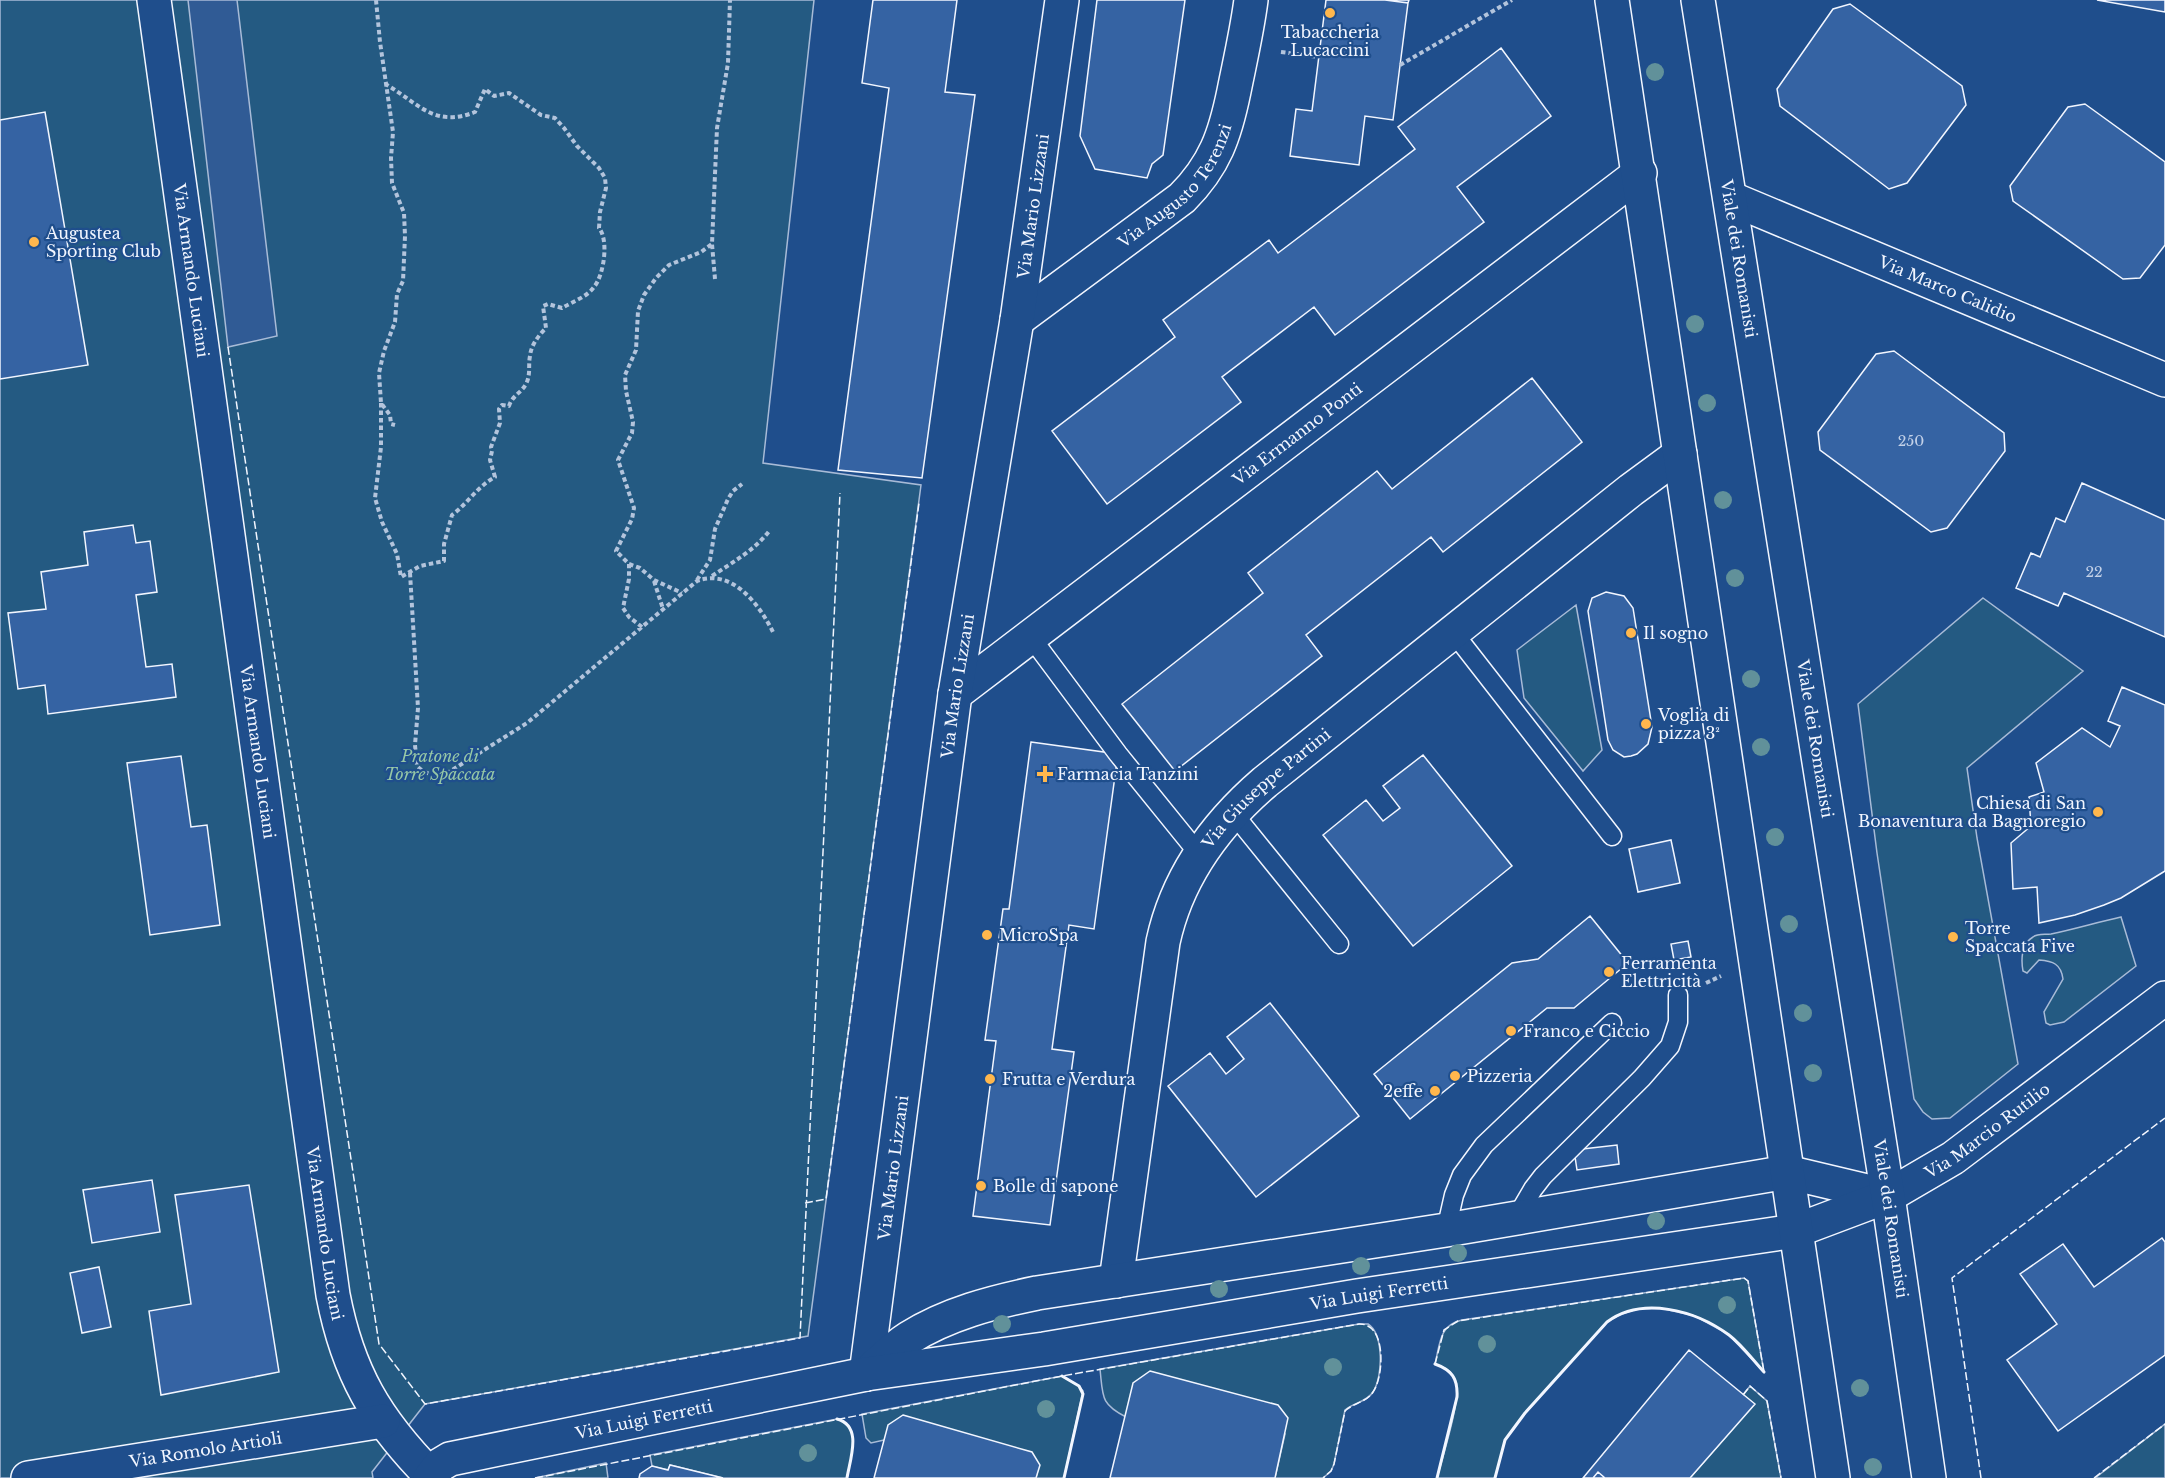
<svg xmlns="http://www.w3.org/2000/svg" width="2165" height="1478" viewBox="0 0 2165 1478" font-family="'Libre Baskerville',serif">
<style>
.green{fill:#245a82;stroke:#a8bbd7;stroke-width:1.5}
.parking{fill:#305b95;stroke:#a8bbd7;stroke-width:1.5}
.building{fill:#3563a3;stroke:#f2f6ff;stroke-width:1.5}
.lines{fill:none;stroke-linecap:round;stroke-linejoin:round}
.lane-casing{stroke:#f2f6ff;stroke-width:21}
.street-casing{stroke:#f2f6ff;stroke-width:36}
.secondary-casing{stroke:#f2f6ff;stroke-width:36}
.path{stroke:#b3c4dc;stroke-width:4;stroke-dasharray:4.5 3;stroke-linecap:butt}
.lane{stroke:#1f4e8c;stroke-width:18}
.street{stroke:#1f4e8c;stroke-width:33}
.secondary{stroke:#1f4e8c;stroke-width:33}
.fence{stroke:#f2f6ff;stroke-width:1.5;stroke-dasharray:8 3;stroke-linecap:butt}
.wall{stroke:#f2f6ff;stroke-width:3}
.tree{fill:#61919a}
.poi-dot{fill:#ffb74d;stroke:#1f4e8c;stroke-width:2}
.labels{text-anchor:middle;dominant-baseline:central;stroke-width:4.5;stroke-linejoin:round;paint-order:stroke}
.number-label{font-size:14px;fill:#c3d1e8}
.poi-label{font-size:16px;fill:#f2f6ff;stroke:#1f4e8c;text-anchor:start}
.street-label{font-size:16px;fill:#f2f6ff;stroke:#1f4e8c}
.park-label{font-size:16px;font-style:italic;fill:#97c8a6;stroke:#1f4e8c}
</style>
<rect width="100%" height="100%" fill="#1f4e8c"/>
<!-- green -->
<path class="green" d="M0 0H814L763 463 921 485 808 1336 425 1404 372 1472 373 1478H0Z
M1983 598 2083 671 1967 768 1977 838 2018 1064 1950 1118 1932 1119 1923 1112 1914 1099 1877 853 1858 704Z
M1576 605 1602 750 1583 771 1524 698 1517 650Z
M2121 917 2136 966 2064 1022 2050 1025 2046 1023 2044 1012 2063 979C2061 964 2053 961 2039 960L2027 973 2023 971C2021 960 2021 944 2033 937 2038 933 2045 935 2051 934 2075 929 2098 922 2121 917Z
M1744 1278 1748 1281 1764 1372 1728 1334 1695 1316 1660 1308 1637 1309 1619 1315 1607 1322 1525 1413 1505 1440 1495 1478H1437C1442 1459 1462 1396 1456 1381 1453 1371 1444 1367 1435 1364 1440 1344 1439 1325 1462 1320Z
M1359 1324H1368C1384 1334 1383 1377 1373 1392 1367 1402 1353 1403 1345 1410L1334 1464 1331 1471 1323 1478H1275L1285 1434 1275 1421 1126 1417C1100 1404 1103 1396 1100 1369Z
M1062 1376 1079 1386 1083 1391 1064 1478H1036L1039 1465 884 1440 871 1443 866 1438 862 1414Z
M1750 1386 1767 1401 1781 1478H1690L1754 1404 1743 1395Z
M837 1419C863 1426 850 1459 847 1478H723L670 1465 668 1470 652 1466 650 1455Z
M2165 1424V1478H2094H2095Z
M606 1463 608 1478H535Z"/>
<!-- parking -->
<path class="parking" d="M188 0H237L277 336 228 347Z"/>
<!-- building -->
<path class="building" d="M873 0H957L945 92 975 95 922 478 838 470 889 88 862 83Z
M1097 0H1185L1163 155 1152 164 1147 178 1095 169 1080 136Z
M1326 0H1385L1408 3 1393 120 1365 116 1359 165 1290 156 1296 109 1312 111Z
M1385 0H1409L1408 3Z
M2097 0H2165V12Z
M1850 4 1962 86 1966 105 1907 183 1889 189 1780 106 1777 89 1833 9Z
M1501 48 1551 116 1457 187 1484 222 1335 335 1314 307 1222 377 1241 402 1107 504 1052 431 1175 337 1163 320 1269 240 1278 253 1415 149 1398 127Z
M2085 104 2165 162V245L2140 278 2123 279 2013 201 2010 186 2068 107Z
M45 112 88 365 0 379V120Z
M1894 351 2004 433 2005 451 1947 528 1931 532 1820 450 1818 432 1876 354Z
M1532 378 1582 442 1443 552 1431 537 1306 635 1322 656 1175 771 1122 704 1263 593 1248 573 1377 471 1392 489Z
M2082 483 2165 520V637L2064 593 2058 606 2016 588 2031 553 2040 557 2056 518 2065 522Z
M133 525 136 543 150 541 157 592 136 595 146 667 172 664 176 697 48 714 45 685 18 689 8 613 46 609 41 572 88 565 84 532Z
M1606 592 1624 596 1633 608 1652 727 1648 744 1637 754 1631 756 1624 757 1613 750 1608 740 1588 611 1592 598Z
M2122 687 2165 705V871L2121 898 2104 905 2075 915 2039 923 2037 887 2013 889 2011 843 2031 826 2029 797 2044 792 2036 763 2082 728 2110 747 2120 726 2108 721Z
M1031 742 1118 754 1094 929 1069 925 1052 1049 1074 1052 1050 1225 973 1216 996 1041 985 1040 1003 909H1009Z
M1423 755 1512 866 1413 946 1323 835 1366 800 1383 821 1400 808 1383 786Z
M181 756 191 827 207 825 220 925 150 935 127 763Z
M1671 840 1680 883 1638 892 1629 849Z
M1590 916 1628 963 1574 1008H1547L1410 1119 1374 1074 1512 963 1538 959Z
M1688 941 1691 957 1674 960 1671 944Z
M1270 1003 1359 1116 1256 1197 1168 1086 1210 1053 1226 1074 1244 1059 1227 1037Z
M1617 1145 1619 1164 1577 1170 1574 1150Z
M152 1180 160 1232 92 1243 83 1190Z
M249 1185 279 1372 161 1395 149 1311 191 1304 175 1195Z
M2162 1238 2165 1242V1355L2058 1431 2007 1360 2057 1324 2020 1274 2063 1244 2094 1287Z
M99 1267 111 1327 82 1333 70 1273Z
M1689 1350 1755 1404 1690 1478H1605L1598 1472 1593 1478H1583Z
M1150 1371 1278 1405 1288 1418 1275 1478H1110L1133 1383Z
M903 1415 1032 1452 1040 1465 1036 1478H874L888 1425Z
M670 1465 723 1478H639L640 1474 652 1466 668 1470Z
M1598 1472 1605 1478H1593Z"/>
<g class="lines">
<!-- lane casing -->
<g class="lane-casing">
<path id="lane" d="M1453 632 1612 836
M1030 636 1118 754 1199 854
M1233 813 1339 944
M1516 1218 1533 1189 1543 1176 1642 1078 1670 1046 1678 1022V995
M1446 1230 1454 1195 1462 1175 1484 1145 1612 1023"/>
</g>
<!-- street casing -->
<g class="street-casing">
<g id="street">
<path id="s1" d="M154 0 333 1295C348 1373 376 1420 431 1476"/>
<path id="s2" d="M1730 198 2165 380"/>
<path id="s3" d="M1017 320 1182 198C1215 165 1225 135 1234 91 1240 61 1247 31 1251 0"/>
<path id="s4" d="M955 694 1640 173"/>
<path id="s5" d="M1116 1281 1163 942C1177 877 1215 825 1265 782L1631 490 1680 454"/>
<path id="s6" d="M866 1374 955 694 1017 320 1062 0"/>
<path d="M866 1374C880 1362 893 1348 909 1338 947 1314 993 1302 1037 1293L1446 1230 1787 1172 1888 1196"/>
<path id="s7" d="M28 1478 383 1421"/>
<path id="s8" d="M430 1478 440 1465 450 1459 866 1374 1044 1349 1357 1296 1795 1231 1888 1196 1953 1158 2165 998"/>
</g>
</g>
<!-- secondary casing -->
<g class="secondary-casing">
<g id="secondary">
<path d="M1612 0 1833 1478"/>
<path id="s9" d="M1698 0 1888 1196 1929 1478"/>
</g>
</g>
<!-- path -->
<path class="path" d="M376 0 380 42 393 132 391 158 392 183 404 213 405 236 403 281 397 294 395 322 384 351 379 373 381 403 390 415 391 424 395 425
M1281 52 1319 57
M1400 65 1512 0
M715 279 712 244 717 128 728 63 730 0
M381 403V447L375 498 382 522 397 554 401 577 420 566 444 561V544L452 515C468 503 477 487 495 477L490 460 492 451 491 447 500 423 499 409 502 405 509 406C512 396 521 393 526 384 531 374 528 366 530 356 531 345 539 335 546 328L543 306 548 304 562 308C572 302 587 297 594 287 604 275 609 240 599 228L600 212 606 188 605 178 599 168 577 146 564 128 555 118 541 115 509 93 494 96 485 89 475 112C435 128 419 104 387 85
M629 564 640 568 654 580 682 593
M410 573 418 708 415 745 417 766C427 776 436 776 449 772L527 723 697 581C732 568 759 604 773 632
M712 576C733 562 755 550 770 530
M697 580 710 560 715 529 728 499 733 491 742 484
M654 581 663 609
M642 627 629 617 623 608 629 579V564L616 551 632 519 634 508 618 460 632 433 633 422 626 391 625 375 636 350 638 311 644 295 656 278 669 265 701 252 712 244
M1706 983 1721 976"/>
<!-- lane -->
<use href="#lane" class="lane"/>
<!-- street -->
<use href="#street" class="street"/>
<!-- secondary -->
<use href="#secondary" class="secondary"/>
<!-- fence -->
<path class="fence" d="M228 347 379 1344 425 1404 800 1338 840 493
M805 1203 826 1199 919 503
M1435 1364 1444 1330 1458 1321 1744 1278 1748 1281 1764 1372
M1743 1395 1750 1386 1767 1401 1781 1478
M535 1478 1062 1376 1359 1324C1387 1323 1384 1377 1373 1392 1367 1402 1353 1403 1345 1411L1334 1464 1331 1471 1323 1478
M1981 1478 1952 1278 2165 1118
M2094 1478 2165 1424"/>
<!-- wall -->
<path class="wall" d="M1435 1364C1452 1370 1458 1379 1457 1397L1437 1478
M1062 1376 1079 1386 1083 1394 1064 1478
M837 1419C863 1426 850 1459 847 1478
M1495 1478 1505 1440 1525 1413 1607 1322C1642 1296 1695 1310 1729 1335 1742 1345 1753 1360 1764 1372"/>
</g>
<!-- trees -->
<g class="tree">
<circle cx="1655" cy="72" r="9"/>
<circle cx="1695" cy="324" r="9"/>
<circle cx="1707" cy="403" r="9"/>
<circle cx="1723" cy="500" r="9"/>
<circle cx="1735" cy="578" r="9"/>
<circle cx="1751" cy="679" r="9"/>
<circle cx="1761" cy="747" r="9"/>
<circle cx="1775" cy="837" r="9"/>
<circle cx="1789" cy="924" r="9"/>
<circle cx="1803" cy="1013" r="9"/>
<circle cx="1813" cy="1073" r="9"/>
<circle cx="1656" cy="1221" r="9"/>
<circle cx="1458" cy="1253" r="9"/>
<circle cx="1361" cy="1266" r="9"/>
<circle cx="1219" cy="1289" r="9"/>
<circle cx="1727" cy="1305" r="9"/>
<circle cx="1002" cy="1324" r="9"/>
<circle cx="1487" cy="1344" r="9"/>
<circle cx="1333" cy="1367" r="9"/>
<circle cx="1860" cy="1388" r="9"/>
<circle cx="1046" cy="1409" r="9"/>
<circle cx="808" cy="1453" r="9"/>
<circle cx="1873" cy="1467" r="9"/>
</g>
<!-- markers -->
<g class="poi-dot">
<circle cx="1330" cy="13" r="6"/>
<circle cx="34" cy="242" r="6"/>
<circle cx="1631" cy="633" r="6"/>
<circle cx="1646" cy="724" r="6"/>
<path d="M1042 765h6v6h6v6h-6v6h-6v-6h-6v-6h6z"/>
<circle cx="2098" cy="812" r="6"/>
<circle cx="987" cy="935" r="6"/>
<circle cx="1953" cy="937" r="6"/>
<circle cx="1609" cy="972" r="6"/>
<circle cx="1511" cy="1031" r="6"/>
<circle cx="1455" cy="1076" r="6"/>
<circle cx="990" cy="1079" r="6"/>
<circle cx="1435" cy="1091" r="6"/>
<circle cx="981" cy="1186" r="6"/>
</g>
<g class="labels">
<!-- number labels -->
<g class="number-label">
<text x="1911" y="441">250</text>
<text x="2094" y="572">22</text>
</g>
<!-- poi labels -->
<g class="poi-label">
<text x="1330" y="32" text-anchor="middle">Tabaccheria<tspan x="1330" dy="18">Lucaccini</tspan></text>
<text x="46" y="233">Augustea<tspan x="46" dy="18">Sporting Club</tspan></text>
<text x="1643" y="633">Il sogno</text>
<text x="1658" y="715">Voglia di<tspan x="1658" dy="18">pizza 3²</tspan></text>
<text x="1057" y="774">Farmacia Tanzini</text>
<text x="2086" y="803" text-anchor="end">Chiesa di San<tspan x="2086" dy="18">Bonaventura da Bagnoregio</tspan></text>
<text x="1965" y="928">Torre<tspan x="1965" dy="18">Spaccata Five</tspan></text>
<text x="999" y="935">MicroSpa</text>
<text x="1621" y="963">Ferramenta<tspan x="1621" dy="18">Elettricità</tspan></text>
<text x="1523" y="1031">Franco e Ciccio</text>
<text x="1467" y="1076">Pizzeria</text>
<text x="1002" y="1079">Frutta e Verdura</text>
<text x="1423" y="1091" text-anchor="end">2effe</text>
<text x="993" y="1186">Bolle di sapone</text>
</g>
<!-- street labels -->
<g class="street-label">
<text stroke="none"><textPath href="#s3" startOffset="210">Via Augusto Terenzi</textPath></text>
<text stroke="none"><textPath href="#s6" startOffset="1180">Via Mario Lizzani</textPath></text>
<text stroke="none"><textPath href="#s9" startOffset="262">Viale dei Romanisti</textPath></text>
<text stroke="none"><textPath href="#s1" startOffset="273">Via Armando Luciani</textPath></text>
<text stroke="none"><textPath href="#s2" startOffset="236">Via Marco Calidio</textPath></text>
<text stroke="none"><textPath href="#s4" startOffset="430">Via Ermanno Ponti</textPath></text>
<text stroke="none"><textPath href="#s6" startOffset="694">Via Mario Lizzani</textPath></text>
<text stroke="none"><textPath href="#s9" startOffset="748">Viale dei Romanisti</textPath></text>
<text stroke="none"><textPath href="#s1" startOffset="759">Via Armando Luciani</textPath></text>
<text stroke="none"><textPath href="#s5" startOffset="532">Via Giuseppe Partini</textPath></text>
<text stroke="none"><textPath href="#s8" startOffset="1611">Via Marcio Rutilio</textPath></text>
<text stroke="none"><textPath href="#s6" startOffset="208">Via Mario Lizzani</textPath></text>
<text stroke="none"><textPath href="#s9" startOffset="1234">Viale dei Romanisti</textPath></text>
<text stroke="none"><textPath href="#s1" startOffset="1245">Via Armando Luciani</textPath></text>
<text stroke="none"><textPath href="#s8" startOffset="972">Via Luigi Ferretti</textPath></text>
<text stroke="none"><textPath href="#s8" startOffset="226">Via Luigi Ferretti</textPath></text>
<text stroke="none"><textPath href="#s7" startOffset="180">Via Romolo Artioli</textPath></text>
</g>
<!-- park labels -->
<g class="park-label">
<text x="440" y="756">Pratone di<tspan x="440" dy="18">Torre Spaccata</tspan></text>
</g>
</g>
</svg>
